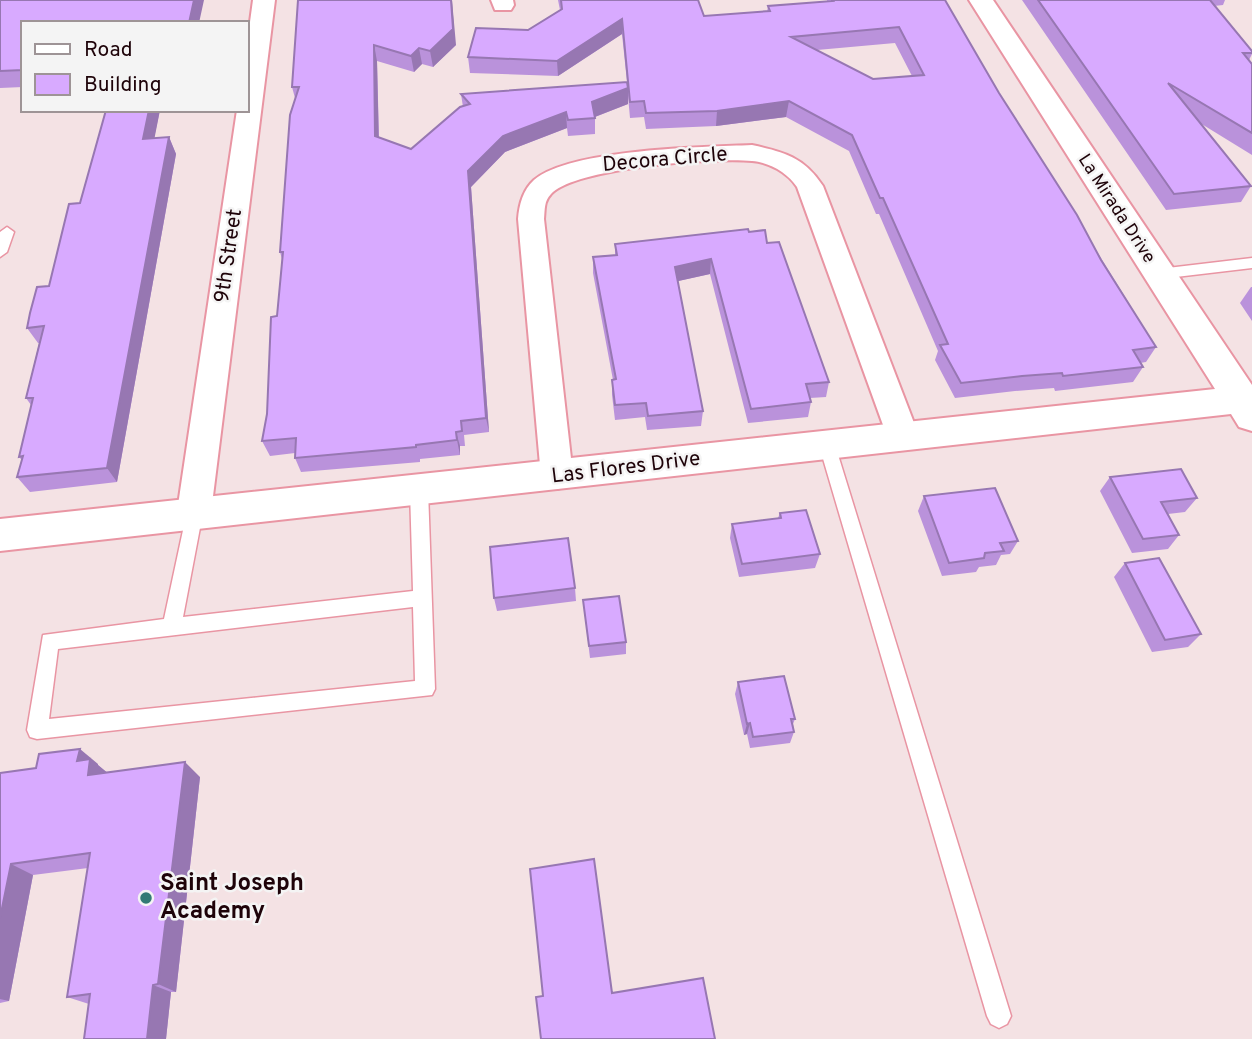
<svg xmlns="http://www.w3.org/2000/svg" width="1252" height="1039" viewBox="0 0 1252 1039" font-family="Overpass,sans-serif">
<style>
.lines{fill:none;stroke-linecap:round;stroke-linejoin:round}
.lane-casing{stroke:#e995a3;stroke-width:3}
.street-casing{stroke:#e995a3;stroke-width:4}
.secondary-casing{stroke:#e995a3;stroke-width:4}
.lane{fill:#fff;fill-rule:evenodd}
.street{fill:#fff;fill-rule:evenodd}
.secondary{fill:#fff;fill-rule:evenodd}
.wall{fill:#ba92db;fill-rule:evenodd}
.shaded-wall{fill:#9777b2}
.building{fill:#d8aaff;stroke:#9777b2;stroke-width:2;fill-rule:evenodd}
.poi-dot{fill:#327a75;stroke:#f4f4f4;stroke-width:2.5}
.labels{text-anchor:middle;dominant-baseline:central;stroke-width:5;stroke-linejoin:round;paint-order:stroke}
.far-street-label{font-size:18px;fill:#1e0309;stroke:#f4f4f4}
.street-label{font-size:21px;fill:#1e0309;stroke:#f4f4f4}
.near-poi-label{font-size:24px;font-weight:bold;fill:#1e0309;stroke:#f4f4f4;text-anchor:start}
</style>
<rect width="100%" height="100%" fill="#f4e2e4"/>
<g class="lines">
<!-- lane casing -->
<g class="lane-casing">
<path id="lane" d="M7 227 14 232 7 252 0 257V232Z
M1252 258V268L1159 279 1152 274 1159 269Z
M827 438 833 440 835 445 1011 1016 1007 1024 999 1028 991 1024 987 1016 819 445 821 440Z
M419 483 425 485 428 490 435 689 432 695 37 739 30 737 27 730 43 635 164 619 188 507 194 505 200 507 203 512 183 617 413 591 410 490 413 485ZM413 607 415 681 49 719 58 649Z"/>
</g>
<!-- street casing -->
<g class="street-casing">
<path id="street" d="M253 0H275L211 512 206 522 194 526 182 522 177 512 237 110H247V44Z
M491 0H513L514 5 511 10H495Z
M752 145C784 152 804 157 823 186L919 436 914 445 903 448 892 445 887 436 797 187C788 173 769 162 752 161 715 157 574 168 551 194 544 201 545 209 544 219L573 476 568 485 557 489 546 485 541 476 518 219C519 205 523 190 534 180 570 149 703 147 752 145Z"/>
</g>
<!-- secondary casing -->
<g class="secondary-casing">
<path id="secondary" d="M969 0H993L1252 385V431L1239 427 1231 414 0 551V519L1215 389Z"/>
</g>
<!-- lane -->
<use href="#lane" class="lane"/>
<!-- street -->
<use href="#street" class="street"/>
<!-- secondary -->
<use href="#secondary" class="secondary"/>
</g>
<!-- wall -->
<path class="wall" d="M0 0 23 23V87L0 88Z
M298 0 456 45 433 67 422 64 414 72 377 61 379 137 411 149 463 107 461 94 627 82 622 34 558 76 470 73 468 57 528 30 560 10 558 0H698L704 16 767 12 768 6 827 2V0H945L999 93 1156 347 1146 362 1140 363 1143 367 1133 382 1055 391 1054 388 1015 391 955 398 935 360 938 351 879 214H876L849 151 786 117 716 126 646 129 644 117 630 118 628 96V104L595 117V134L568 136 567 128 505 152 471 187 489 432 464 435 465 446H460V455L420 459V462L301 472 295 458V453L270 456 262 441 267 414 277 316 282 259 280 252 295 98 292 87ZM895 43 912 76 873 79 817 50Z
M1022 0H1225L1223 5 1214 6 1252 51V54L1249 60 1252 64V155L1200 123 1251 186 1241 202 1166 210Z
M106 110H160L154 138 169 137 176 154 117 482 30 492 17 477 22 460 19 457 31 405 26 398 39 343H38L27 328 49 286 80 203Z
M749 232 767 243 829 382 826 397 810 398 811 402 808 417 748 423 710 274 678 281 703 411 701 426 647 430 645 417 615 420 612 395V380H613L593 273V257L615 255V244Z
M1251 287H1252V321L1240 303Z
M1110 477 1197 498 1185 512 1168 514 1179 535 1168 549 1132 553 1100 491Z
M924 496 1018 541 1010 554 1001 555 996 565 979 567 976 572 942 576 918 511Z
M780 513 820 554 815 568 739 577 730 538 732 524 778 518Z
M1125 563 1201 634 1188 647 1152 652 1114 577Z
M575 588 576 601 497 611 494 598Z
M583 600 626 642V654L590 658Z
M738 682 795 719 793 724 794 732 790 743 750 748 747 734 744 735 735 694Z
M98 764V765L106 772 200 777 176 992H171L166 1039H84L89 1004 67 997 88 868 33 875 9 1001 0 1003V773Z"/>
<!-- shaded-wall -->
<path class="shaded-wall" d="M194 0H204L199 23H189Z
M451 0H452L456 45 433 67 430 51Z
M622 19V34L558 76 557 61Z
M374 45 377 61 379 152 375 136Z
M419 48 422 64 414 72 411 56Z
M628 88V104L592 118V102Z
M789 101 786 117 716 126 717 111Z
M149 110H160L151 156 143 139Z
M566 112 567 128 505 152 471 187 489 432 486 418 468 171 503 136Z
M169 137 176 154 117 482 107 468Z
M711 259 710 274 674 282 675 267Z
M456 432 460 446V455L457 440Z
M750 723 747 734 744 735 747 724Z
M80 749 98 764V765L109 774 88 775 77 761Z
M185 762 200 777 176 992 158 984Z
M11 864 33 875 9 1001 0 999V918Z
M153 985 171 992 166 1039H147Z"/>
<!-- building -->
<path class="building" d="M0 0H194L189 23H23V70L0 71Z
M298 0H451L453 29 430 51 419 48 411 56 374 45 375 136 411 149 460 107 470 104 461 94 627 82 628 88 592 102 595 118 568 120 566 112 503 136 468 171 486 418 461 421 462 431 456 432 457 440 416 445V447L295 458 296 438 262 441 267 414 271 317 277 316 283 252H280L290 115 299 87H292Z
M561 0H698L704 16 770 11 768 6 833 1 832 0H945L999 93 1077 215 1101 260 1156 347 1133 350 1143 367 1063 376 1062 373 1022 376 961 383 940 345 948 344 883 198H880L852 135 789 101 717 111 646 113 644 101 630 102 622 19 557 61 468 57 476 28 528 30 562 9ZM899 27 924 75 873 79 791 37Z
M1038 0H1210L1252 51V53H1243L1252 64V133L1168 83 1251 186 1174 194Z
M106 110H149L143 139 169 137 107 468 17 477 23 456 19 457 33 398H26L44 326 27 328 30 313 37 287 49 286 69 204 80 203Z
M748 229 749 232 765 230 767 243 779 242 829 382 806 384 811 402 751 409 711 259 675 267 703 411 648 416 646 403 615 405 612 380 616 379 593 257 617 255 615 244Z
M1181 469 1197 498 1161 502 1179 535 1143 539 1110 477Z
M995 488 1018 541 1000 543 1004 551 985 553 984 558 949 563 924 496Z
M806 510 820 554 742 564 732 524 781 518 780 513Z
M568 538 575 588 494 598 490 547Z
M1159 558 1201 634 1165 640 1125 563Z
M619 596 626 642 589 646 583 600Z
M784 676 795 719H791L794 732 753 737 750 723 747 724 738 682Z
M80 749 77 761 90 759 88 775 185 762 158 984 153 985 147 1039H84L90 994 67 997 90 853 11 864 0 918V773L36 768 39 754Z
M594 859 612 993 703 978 715 1039H541L536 997 543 996 530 869Z"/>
<!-- markers -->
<circle class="poi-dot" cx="146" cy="898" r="7"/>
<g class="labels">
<!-- far-street labels -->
<g class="far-street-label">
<text transform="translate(1116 209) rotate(57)">La Mirada Drive</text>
</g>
<!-- street labels -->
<g class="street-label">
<text transform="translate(665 160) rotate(-5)">Decora Circle</text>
<text transform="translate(229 256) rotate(-82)">9th Street</text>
<text transform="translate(626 468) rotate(-7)">Las Flores Drive</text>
</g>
<!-- near-poi labels -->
<g class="near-poi-label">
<text x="160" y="884">Saint Joseph<tspan x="160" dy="28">Academy</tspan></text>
</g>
</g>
<!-- legend -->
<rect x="21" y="21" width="228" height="91" fill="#f4f4f4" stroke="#9e9496" stroke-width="2"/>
<rect x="35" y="44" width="35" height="10" fill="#ffffff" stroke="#9e9496" stroke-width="2"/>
<text x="84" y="56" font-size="21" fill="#1e0309">Road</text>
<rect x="35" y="74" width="35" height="21" fill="#d8aaff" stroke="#9e9496" stroke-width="2"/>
<text x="84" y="91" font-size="21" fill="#1e0309">Building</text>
</svg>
